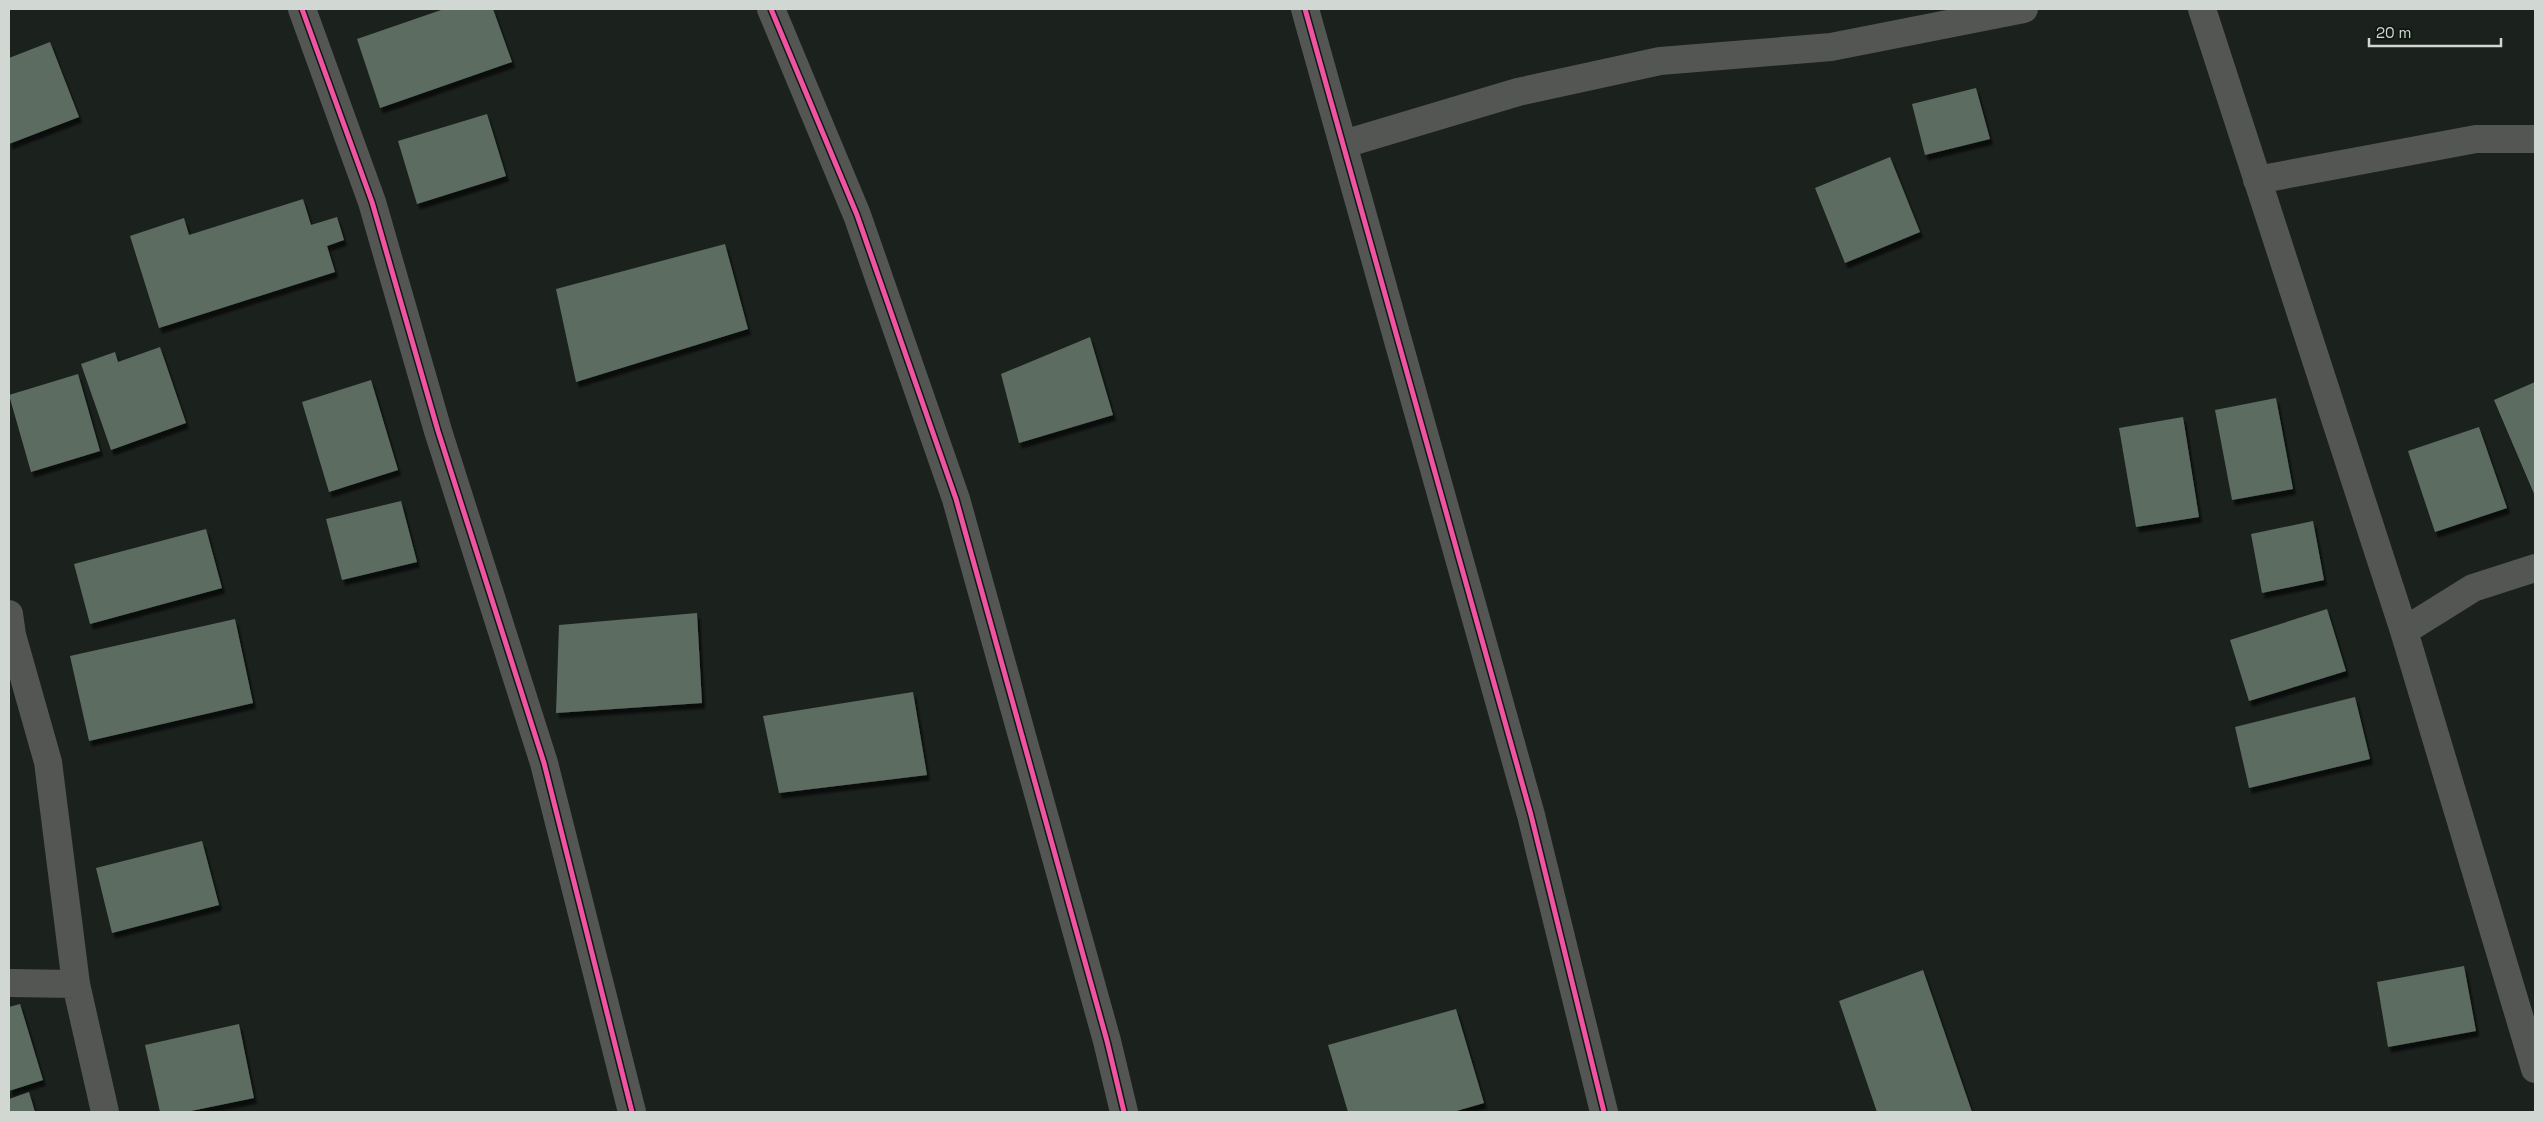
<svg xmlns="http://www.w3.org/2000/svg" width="2544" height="1121" viewBox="0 0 2544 1121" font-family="'Space Grotesk',sans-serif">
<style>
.building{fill:#5b6c61;filter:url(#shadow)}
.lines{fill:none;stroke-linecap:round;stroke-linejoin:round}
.street{stroke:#545654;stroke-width:28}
.cycleway-casing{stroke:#101a13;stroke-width:8}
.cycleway{stroke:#f153a3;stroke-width:5}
</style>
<defs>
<filter id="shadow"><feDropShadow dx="3" dy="5.5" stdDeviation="1" flood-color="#0009"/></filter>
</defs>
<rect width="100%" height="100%" fill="#1b211d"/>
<!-- building -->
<path class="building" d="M444 9H493L512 62 380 108 357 39Z
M50 42 79 117 9 144V58Z
M1976 88 1990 139 1925 155 1912 104Z
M487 114 506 176 417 204 398 141Z
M1890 157 1920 232 1845 263 1815 188Z
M303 199 311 225 337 217 344 240 327 246 335 272 159 328 130 236 184 218 189 235Z
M725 244 748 329 576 382 556 289Z
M1090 337 1113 415 1019 443 1001 374Z
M160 347 186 423 111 450 81 364 115 352 118 362Z
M78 374 100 451 31 472 9 395Z
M371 380 398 470 329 492 302 402Z
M2535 382V496L2494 400Z
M2276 398 2293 489 2232 500 2215 410Z
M2183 417 2199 517 2136 527 2119 428Z
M2479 427 2507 508 2435 532 2408 451Z
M401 501 417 562 342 580 326 519Z
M2313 521 2324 580 2262 593 2251 534Z
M206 529 222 588 90 624 74 564Z
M2327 609 2346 671 2249 701 2230 640Z
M697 613 702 703 556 713 559 625Z
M235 619 253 703 89 741 70 656Z
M913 692 927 775 779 793 763 716Z
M2355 697 2370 759 2249 788 2235 727Z
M202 841 219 905 112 933 96 868Z
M2464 966 2476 1031 2388 1047 2377 982Z
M1923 970 1972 1112H1877L1839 1001Z
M20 1004 43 1080 9 1091V1007Z
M1456 1009 1484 1103 1453 1112H1348L1328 1045Z
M239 1024 254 1098 186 1112H160L145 1045Z
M29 1092 35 1112H9V1099Z"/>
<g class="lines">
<!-- street -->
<path class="street" d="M302 9 372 202 438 431 544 763 632 1112
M771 9 857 215 956 499 1107 1041 1124 1112
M1305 9 1531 815 1604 1112
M2202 9 2404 631 2535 1069
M1344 144 1518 92 1660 61 1831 47 2024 9
M2257 180 2476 139H2535
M9 614 12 635 48 762 76 984 105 1112
M2404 631 2473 588 2535 568
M9 983 76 984"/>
<!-- cycleway casing -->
<g class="cycleway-casing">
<path id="cycleway" d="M302 9 372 202 438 431 544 763 632 1112
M771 9 857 215 956 499 1107 1041 1124 1112
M1305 9 1531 815 1604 1112"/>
</g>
<!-- cycleway -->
<use href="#cycleway" class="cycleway"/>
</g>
<!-- border -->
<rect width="2544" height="1121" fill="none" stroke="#d1d8d3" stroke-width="20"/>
<!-- scale -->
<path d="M2369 38v8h132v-8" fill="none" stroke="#d1d8d3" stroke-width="2.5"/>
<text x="2376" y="38" font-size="15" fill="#d1d8d3" stroke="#101a13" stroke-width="4" paint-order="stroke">20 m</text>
</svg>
